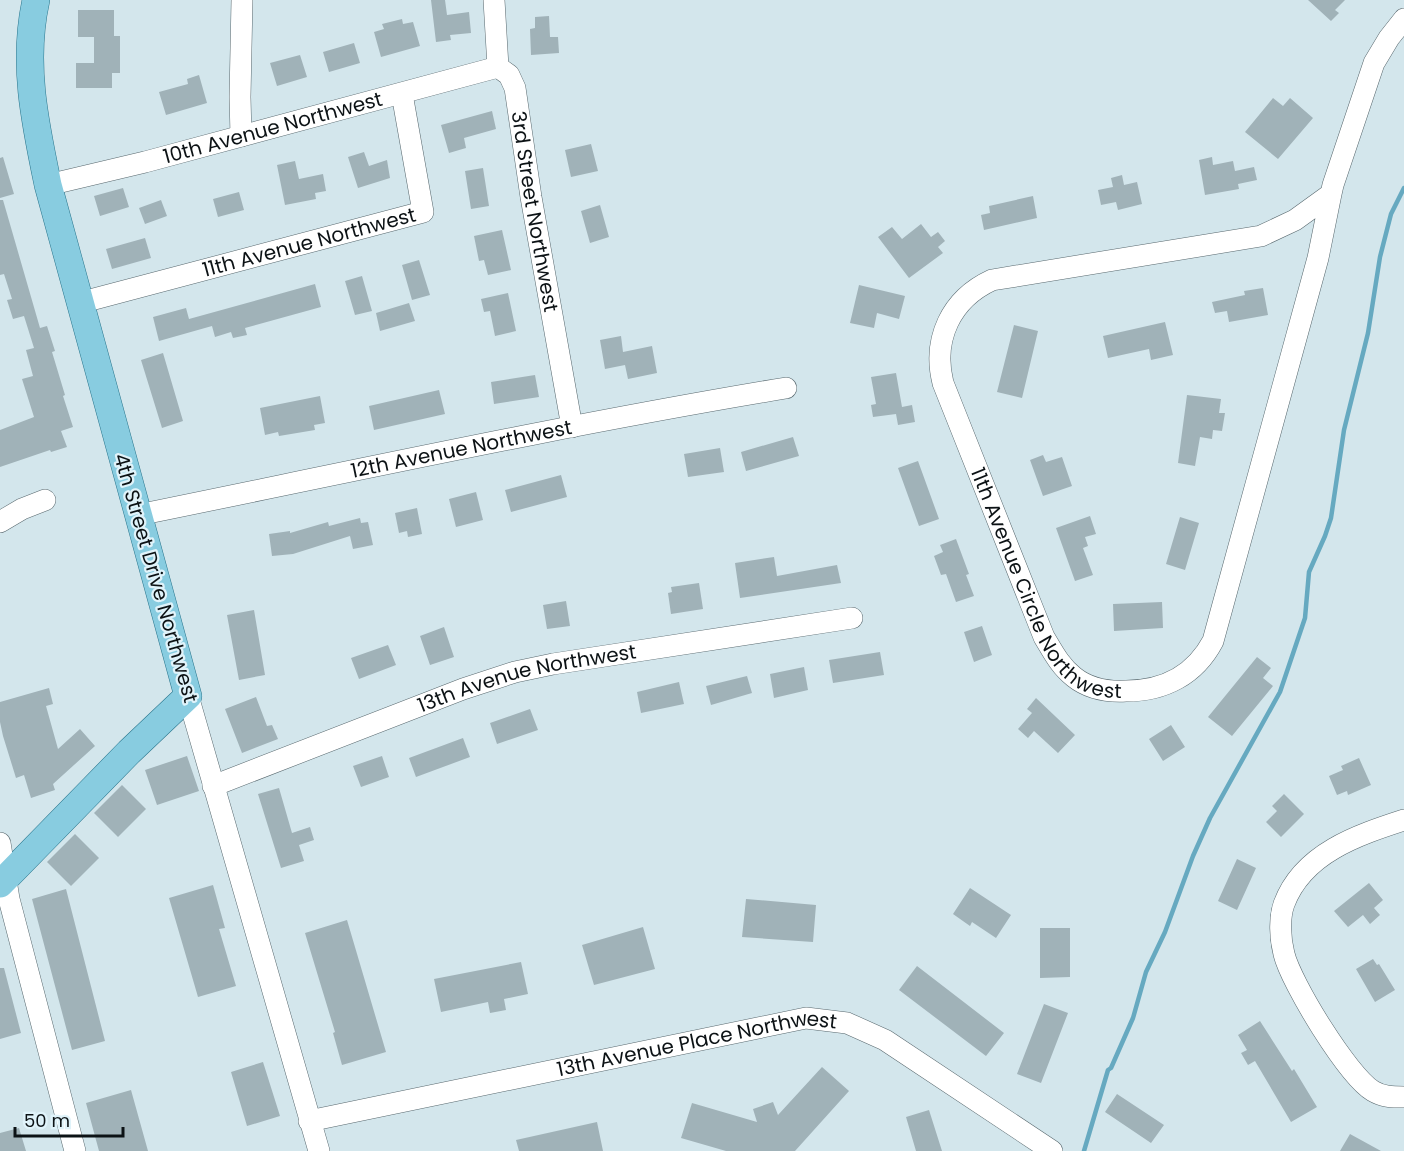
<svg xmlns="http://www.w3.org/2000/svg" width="1404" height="1151" viewBox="0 0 1404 1151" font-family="Poppins,sans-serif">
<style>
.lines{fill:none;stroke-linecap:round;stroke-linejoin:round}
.stream{stroke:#66a9c0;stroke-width:4.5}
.building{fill:#a0b2b8}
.minor-casing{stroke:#58686e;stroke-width:22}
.major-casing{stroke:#29758c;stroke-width:28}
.minor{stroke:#fff;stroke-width:21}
.major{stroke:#88cce0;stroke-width:27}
.labels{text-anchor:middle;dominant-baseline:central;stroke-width:4.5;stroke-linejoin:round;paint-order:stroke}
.street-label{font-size:20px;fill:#0c1215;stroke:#e0f3fa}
</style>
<rect width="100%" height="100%" fill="#d3e6ec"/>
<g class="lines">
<!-- stream -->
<path class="stream" d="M1084 1151 1108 1070 1111 1068 1133 1018 1146 972 1165 932 1193 856 1210 818 1280 692 1305 618 1309 572 1325 536 1331 518 1344 430 1368 333 1380 257 1391 214 1404 188"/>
</g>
<!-- building -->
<path class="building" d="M431 0H445L447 15 469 12 471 33 450 35 451 40 436 42Z
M1308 0H1345L1335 10 1339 13 1331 21Z
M78 10H114V36H120V73H112V88H76V63H94V37H78Z
M549 16 550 37H558L559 53 531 55 530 29 535 28V17Z
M402 19 403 24 413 22 420 46 381 57 374 32 384 29 382 24Z
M354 43 360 63 329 72 323 52Z
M300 55 307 77 277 86 270 63Z
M199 75 207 103 166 115 159 92 188 84 187 79Z
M1273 98 1283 106 1290 98 1313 118 1278 159 1245 132Z
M492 111 496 129 464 138 466 148 449 153 441 125Z
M591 144 598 171 571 177 565 150Z
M364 152 369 166 387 160 390 178 358 188 348 157Z
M3 157 14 194 0 198V158Z
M1212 157 1213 165 1233 161 1235 171 1254 167 1257 180 1238 184 1239 189 1205 195 1199 160Z
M295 161 299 179 323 174 326 191 315 193 316 199 285 205 277 165Z
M483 168 489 206 471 209 465 171Z
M1122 175 1124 185 1137 182 1142 204 1118 210 1116 202 1101 205 1098 190 1113 187 1111 178Z
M123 188 129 207 100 216 94 196Z
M239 192 244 210 218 217 213 199Z
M1033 196 1037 218 984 230 981 215 990 213 989 206Z
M0 200H3L40 328 47 326 55 351 52 352 65 395 63 396 73 427 61 431 67 447 51 452 50 450 0 467V430L34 417 22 379 33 376 26 350 34 348 24 316 13 319 7 300 12 299 4 274 0 275Z
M161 200 167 216 145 224 139 208Z
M600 205 609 237 590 243 581 211Z
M921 224 931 237 938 232 945 241 938 247 943 253 909 278 878 237 892 227 902 239Z
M502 230 511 270 488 275 484 260 479 261 474 236Z
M145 238 151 258 112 269 106 249Z
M419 260 430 295 412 300 402 265Z
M362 276 372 311 355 315 345 281Z
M315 284 321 307 245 328 247 335 233 338 231 332 215 337 212 326 159 341 153 317 186 308 189 319Z
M859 285 905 296 899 319 877 313 874 328 850 323Z
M1263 288 1268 315 1229 322 1227 311 1215 313 1212 302 1245 295 1244 291Z
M508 293 516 331 495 336 490 311 484 312 481 299Z
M409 303 415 321 380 331 376 313Z
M1165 322 1173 355 1151 360 1149 349 1108 358 1103 336Z
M1014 325 1038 331 1022 398 997 392Z
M621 336 623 352 652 346 657 373 628 379 625 365 605 369 600 340Z
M163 353 183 421 162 428 141 360Z
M896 373 902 407 912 405 915 422 898 425 896 414 873 417 871 405 876 404 871 377Z
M535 375 539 397 494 404 491 382Z
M439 390 445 414 374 430 369 406Z
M1187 395 1221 399 1219 413H1225L1222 431 1213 430 1212 439 1200 437 1195 466 1178 463Z
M320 396 325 423 314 425 315 430 279 436 278 432 265 435 260 408Z
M793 437 799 456 746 471 741 452Z
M720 448 724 472 688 477 684 454Z
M1043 455 1046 462 1062 457 1072 486 1043 496 1030 460Z
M918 461 939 519 919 526 898 468Z
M561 475 567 497 511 512 505 490Z
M476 492 483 520 456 527 449 499Z
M417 508 422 534 408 537 407 531 399 533 395 513Z
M1090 516 1096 534 1085 537 1088 546 1083 548 1093 575 1075 581 1056 528Z
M1180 517 1199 523 1185 570 1166 564Z
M360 518 361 523 368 522 373 545 353 549 350 536 293 554 272 556 269 534 290 531V533L328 522 329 526Z
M956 539 969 574 966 575 974 596 956 602 946 574 941 575 934 556 943 552 940 545Z
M774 557 777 576 837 565 841 583 740 598 735 563Z
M699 583 703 609 671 614 668 593 672 592 671 587Z
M566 601 570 626 547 629 543 605Z
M1162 602 1163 628 1114 631 1113 604Z
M254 610 265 675 239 680 227 615Z
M982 626 992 655 974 662 964 632Z
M444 627 454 657 430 665 420 636Z
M388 645 396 665 359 679 351 658Z
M880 652 884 675 833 683 829 660Z
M1257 657 1271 668 1263 678 1273 686 1232 736 1208 717Z
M804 667 808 690 774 698 770 674Z
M747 676 752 693 711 705 706 686Z
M679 682 684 704 641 713 637 692Z
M49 688 53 704 46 706 58 749 80 729 95 746 53 784 55 790 31 798 24 775 16 778 3 736 0 722V702Z
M256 697 267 726 272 725 278 739 242 753 225 709Z
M1036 698 1075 735 1058 753 1034 731 1028 738 1018 729 1032 713 1027 709Z
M530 709 538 730 497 744 490 723Z
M1171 725 1185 747 1163 761 1149 739Z
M463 738 470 757 416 777 409 758Z
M187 756 199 791 157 805 145 770Z
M382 756 389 777 361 787 353 766Z
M1359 758 1371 785 1348 795 1347 791 1337 795 1329 776 1343 770 1341 766Z
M122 785 146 809 118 837 94 813Z
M279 788 292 833 310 827 314 840 299 845 304 861 281 868 258 794Z
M1284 794 1304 814 1281 837 1266 822 1277 811 1272 806Z
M75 834 99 858 71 886 47 862Z
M1237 859 1256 868 1237 910 1218 901Z
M1369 883 1383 900 1374 908 1380 915 1370 924 1363 915 1348 927 1334 911Z
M213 885 225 928 219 929 236 986 198 997 169 898Z
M970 888 1011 915 996 938 972 922 970 926 953 914Z
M66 889 105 1041 72 1050 32 899Z
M746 899 816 905 813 942 742 937Z
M347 920 386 1052 342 1065 333 1033 335 1032 305 933Z
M643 927 655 969 594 985 582 945Z
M1040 928H1070V977L1040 978Z
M1373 959 1377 965 1379 964 1395 990 1375 1002 1356 969Z
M521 962 528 994 504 999 506 1010 490 1013 488 1002 441 1012 434 979Z
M917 966 1004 1033 986 1056 899 990Z
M0 968H4L21 1033 0 1039Z
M1044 1004 1068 1013 1041 1083 1017 1074Z
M1260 1021 1292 1071 1294 1069 1317 1107 1291 1122 1255 1061 1248 1065 1241 1053 1247 1050 1238 1035Z
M263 1062 280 1116 247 1126 231 1072Z
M822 1067 849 1091 795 1151H726L681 1138 692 1103 757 1122 753 1109 773 1102 778 1115Z
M131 1090 148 1151H99L86 1103Z
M1117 1094 1164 1125 1151 1143 1105 1112Z
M929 1110 942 1151H916L906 1117Z
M597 1122 603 1151H519L516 1140Z
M19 1128 26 1151H0V1133Z
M1350 1134 1381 1151H1340Z"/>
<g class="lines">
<!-- minor casing -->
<g class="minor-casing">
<g id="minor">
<path d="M494 0 498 67"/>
<path id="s1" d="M498 67 509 75 515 88 531 197 572 427"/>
<path d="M241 136 240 97 242 0"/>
<path id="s2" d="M48 185 145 162 498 67"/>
<path id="s3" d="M1331 194 1295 220 1261 236 992 280C951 299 932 339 943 383L1044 637C1053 652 1060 666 1074 677 1089 689 1108 692 1126 691 1164 691 1195 675 1213 641L1318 258 1331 194 1333 185 1374 63 1389 38 1404 19"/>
<path id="s4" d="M79 303 423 212 402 94"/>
<path id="s5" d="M138 515C354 471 569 424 786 388"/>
<path d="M0 522 22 509 45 500"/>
<path d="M188 696 319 1151"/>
<path id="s6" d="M213 786 463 689 515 672 553 664 852 618"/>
<path d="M1404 820C1358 835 1303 853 1284 904 1279 918 1280 938 1284 954 1291 983 1348 1076 1373 1091 1383 1097 1392 1097 1404 1097"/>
<path d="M0 843 9 899 75 1151"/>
<path id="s7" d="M309 1121 806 1018 847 1023 885 1040 1052 1151"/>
</g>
</g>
<!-- major casing -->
<g class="major-casing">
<path id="major" d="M0 884 129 752 188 696 48 185C35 123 22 63 36 0"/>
</g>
<!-- minor -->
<use href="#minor" class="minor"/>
<!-- major -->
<use href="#major" class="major"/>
</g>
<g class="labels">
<!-- street labels -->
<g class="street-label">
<text stroke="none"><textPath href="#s2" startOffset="232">10th Avenue Northwest</textPath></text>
<text stroke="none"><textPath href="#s1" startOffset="153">3rd Street Northwest</textPath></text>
<text stroke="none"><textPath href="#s4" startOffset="238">11th Avenue Northwest</textPath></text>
<text stroke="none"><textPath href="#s5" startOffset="330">12th Avenue Northwest</textPath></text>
<text stroke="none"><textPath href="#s3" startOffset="712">11th Avenue Circle Northwest</textPath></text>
<text transform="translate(156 578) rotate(74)">4th Street Drive Northwest</text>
<text stroke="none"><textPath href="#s6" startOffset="333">13th Avenue Northwest</textPath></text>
<text stroke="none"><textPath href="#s7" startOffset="396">13th Avenue Place Northwest</textPath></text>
</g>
</g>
<!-- scale -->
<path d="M15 1127v9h108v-9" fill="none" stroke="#0c1215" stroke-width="3"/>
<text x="24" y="1127" font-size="18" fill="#0c1215" stroke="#e0f3fa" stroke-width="4.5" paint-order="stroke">50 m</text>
</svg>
